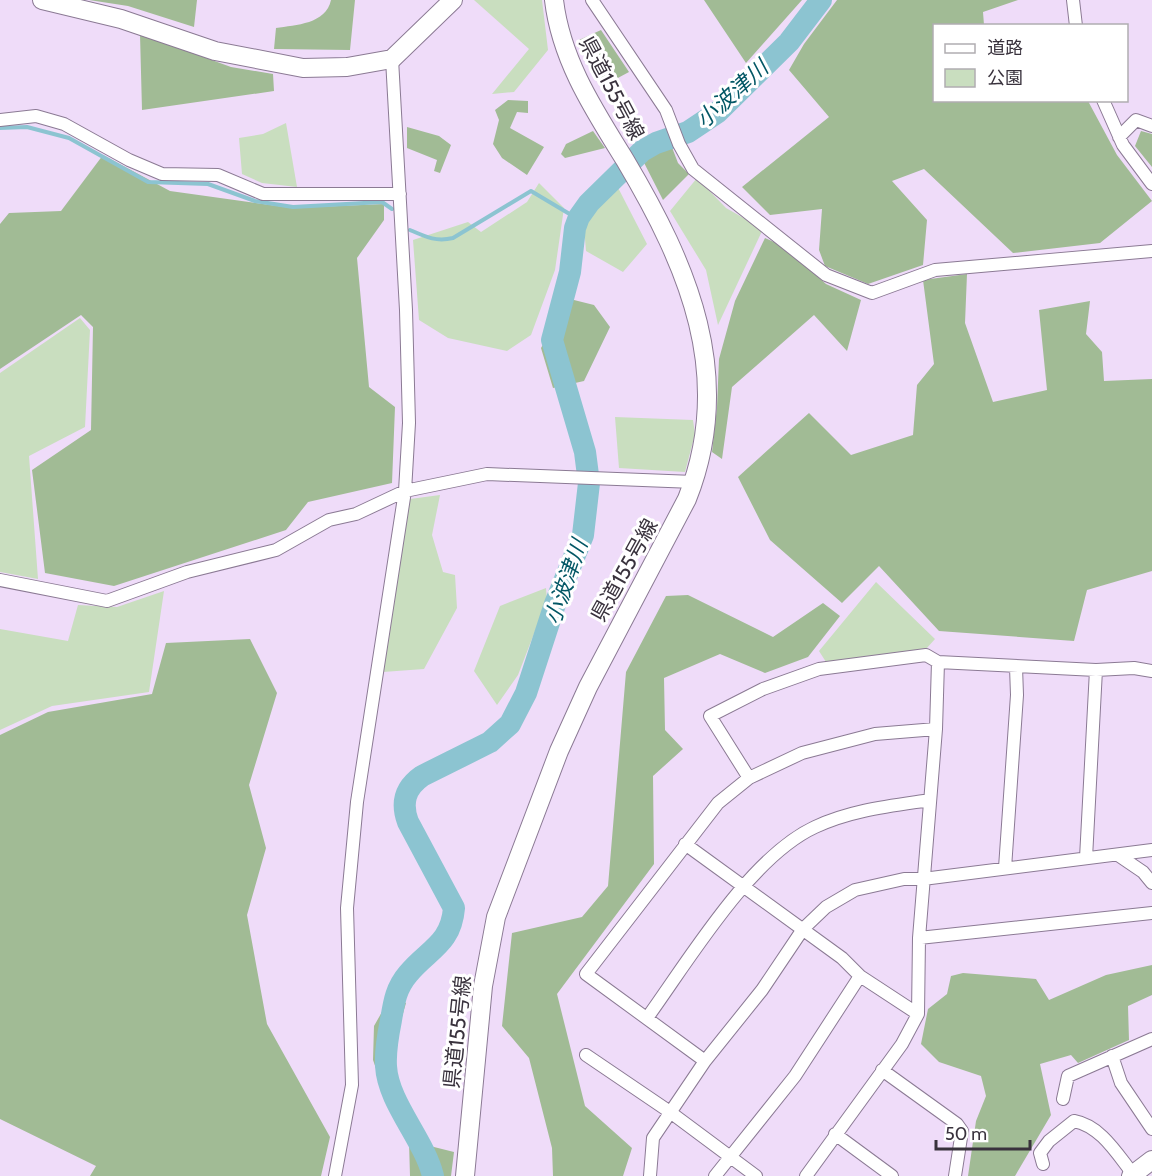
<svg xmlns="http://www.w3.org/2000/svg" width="1152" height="1176" viewBox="0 0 1152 1176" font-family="Cabin,'Noto Sans JP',sans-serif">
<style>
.green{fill:#c9debf}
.forest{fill:#a1bb95}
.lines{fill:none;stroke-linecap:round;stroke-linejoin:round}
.stream{stroke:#8cc4d1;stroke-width:4}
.river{stroke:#8cc4d1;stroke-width:22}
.street-casing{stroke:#8b7a94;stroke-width:14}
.secondary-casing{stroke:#8b7a94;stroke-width:20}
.street{stroke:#fff;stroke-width:12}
.secondary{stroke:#fff;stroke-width:18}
.labels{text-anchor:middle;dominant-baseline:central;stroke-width:6;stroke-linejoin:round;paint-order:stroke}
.street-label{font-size:21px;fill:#39323d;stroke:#fff}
.water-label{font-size:22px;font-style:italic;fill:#035765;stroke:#fff}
</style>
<rect width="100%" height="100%" fill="#efdcf9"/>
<!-- green -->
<path class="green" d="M474 0H542L548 50 514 92 492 94 529 49Z
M286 123 297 187 262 183 242 174 239 138 263 134Z
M612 176 647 244 623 272 586 251 582 202Z
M697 178 726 208 763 229 718 325 706 270 670 211Z
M539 183 564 208 555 270 531 335 507 351 448 338 419 320 413 240 468 222 481 232 527 202Z
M80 318 90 330 85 427 29 456 38 579 0 572V373Z
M615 417 693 420 695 434 685 472 619 468Z
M440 495 432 535 443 572 455 575 457 608 424 669 383 672 410 499Z
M876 582 935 639 926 649 826 662 819 651Z
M546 588 547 600 518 675 497 705 474 671 500 606Z
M164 591 149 692 52 706 0 730V629L68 641 78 605 117 607Z"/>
<!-- forest -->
<path class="forest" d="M89 0H197L194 27 128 6Z
M331 0H355L350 50 274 49 276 28C296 25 326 24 331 0Z
M704 0H802L746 63Z
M837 0H1018L983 12 984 25 934 26V100L1088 101 1117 155 1152 201 1100 243 1013 253 924 169 892 181 927 220 923 265 868 284 825 266 819 250 822 209 770 215 742 187 829 117 789 70 804 44Z
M601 30 629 72 601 87 579 40Z
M140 34 231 67 273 74 274 91 142 110Z
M508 100 528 101V113L517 112 510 128 544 147 527 175 502 158 493 144 499 120 495 110Z
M407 127 439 136 451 145 440 173 434 171 437 160 407 148Z
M665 129 678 163 689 174 663 200 636 147Z
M593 131 605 148 565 158 561 154 566 144Z
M1141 131 1152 134V167L1135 146Z
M103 155 170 191 292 208 384 204V220L357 258 369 387 395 407 392 483 308 502 286 530 114 586 45 573 32 470 91 430 93 327 81 315 0 369V224L9 213 61 211Z
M765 238 783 246 826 284 861 300 847 351 814 315 732 387 722 459 712 452 717 407 719 359 735 301Z
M967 274 965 323 993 402 1047 390 1039 310 1090 301 1086 334 1102 352 1104 381 1152 379V571L1087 590 1074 641 939 631 879 566 842 603 770 540 738 477 809 413 851 455 913 435 917 385 934 364 923 280Z
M570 299 594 305 610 327 584 381 553 388 541 348Z
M688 595 773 637 823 603 840 616 808 657 765 673 720 654 664 678 665 730 683 749 653 776 654 864 557 994 585 1106 632 1148 623 1176H553L552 1148 529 1058 502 1026 512 933 582 917 608 886 626 672 666 596Z
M250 639 277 693 249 785 266 848 247 915 267 1024 330 1137 321 1176H90L96 1166 0 1119V735L48 712 152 694 166 643Z
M1152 965V995L1128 1006 1129 1040 1078 1063 1071 1055 1040 1064 1051 1115 1015 1176H968L976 1121 986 1096 981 1076 939 1062 921 1044 928 1009 947 994 951 976 963 973 1036 979 1049 1000 1106 975Z
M391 996 406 1003 394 1045 393 1073 430 1146 454 1152 451 1176H410L409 1142 386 1097 373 1060 374 1026Z"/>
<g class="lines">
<!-- stream -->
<path class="stream" d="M0 128 27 127 69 138 148 182 208 184 255 201 293 207 382 202 392 209
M410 230C426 237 436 242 453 238L531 191 578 219"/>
<!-- river -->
<path class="river" d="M433 1176C424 1139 388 1103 386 1066 385 1051 388 1035 391 1020 394 1002 396 988 408 974 429 949 451 944 454 908L408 822C401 803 405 788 422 776L490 742 510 724 526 693 555 604 583 535 589 483 585 452 552 340 570 272 575 228 579 217 589 203 642 151 656 143 688 132 718 112 789 42 821 0"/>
<!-- street casing -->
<g class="street-casing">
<path id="street" d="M592 0 666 110 679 144 693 169 826 275 872 293 935 270 1152 251
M1073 0 1076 26
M1103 100 1123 145 1152 184
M0 120 36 116 64 124 129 160 162 174 218 175 263 194H400
M1119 137 1136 120 1152 126
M0 580 107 601 187 572 276 550 329 520 356 514 405 491 487 474 694 482
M749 778 710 716 763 689 819 669 926 655 938 662 1096 670 1134 668 1152 671
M685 844 842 958 860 976 918 1014
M1118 855 1143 872 1152 883
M1086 858 1096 670
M1005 868 1017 695 1016 667
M919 938 1152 913
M647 1018C689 960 750 857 815 827 851 810 890 806 930 800
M586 1055 670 1112 756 1176
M1112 1056 1121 1083 1152 1129
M705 1061 586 974 718 803 749 778 802 753 875 734 936 729
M882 1070 957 1124 962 1131 955 1176
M1063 1099 1068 1076 1152 1039
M835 1134 892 1176
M1043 1164 1040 1153 1049 1141 1074 1121C1101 1126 1117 1154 1133 1174
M335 1176 352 1085 347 908 357 802 405 491 409 423 406 310 392 59
M650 1176 653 1138 705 1061 762 990 803 929 826 907 855 890 904 879H923L1152 850
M715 1176 795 1076 860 976
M806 1176 902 1044 918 1014 919 938 936 729 938 662"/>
</g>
<!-- secondary casing -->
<g class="secondary-casing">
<path id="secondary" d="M42 0 121 19 215 51 303 68 347 67 392 59 453 0
M465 1176 483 986 496 917 559 751 588 687 687 499C736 376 688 266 625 160 594 110 561 60 554 0
M1131 1176 1152 1160"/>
</g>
<!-- street -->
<use href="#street" class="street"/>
<!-- secondary -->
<use href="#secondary" class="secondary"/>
</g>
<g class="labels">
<!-- street labels -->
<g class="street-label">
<text transform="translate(612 88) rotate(62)">県道155号線</text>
<text transform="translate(624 570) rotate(-61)">県道155号線</text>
<text transform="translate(457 1032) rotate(-84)">県道155号線</text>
</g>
<!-- water labels -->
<g class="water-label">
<text transform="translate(732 94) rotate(-42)">小波津川</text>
<text transform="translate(566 582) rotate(-71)">小波津川</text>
</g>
</g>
<!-- legend -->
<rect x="933" y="24" width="195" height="78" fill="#ffffff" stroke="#b0adb1" stroke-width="1.5"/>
<rect x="945" y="44" width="30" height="9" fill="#ffffff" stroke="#b0adb1" stroke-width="1.5"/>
<text x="987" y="54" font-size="18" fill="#39323d">道路</text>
<rect x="945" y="69" width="30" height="18" fill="#c9debf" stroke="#b0adb1" stroke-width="1.5"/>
<text x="987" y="84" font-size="18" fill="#39323d">公園</text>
<!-- scale -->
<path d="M936 1140v9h94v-9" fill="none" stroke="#39323d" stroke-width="3"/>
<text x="945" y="1140" font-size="18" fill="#39323d" stroke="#ffffff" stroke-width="4.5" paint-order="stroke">50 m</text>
</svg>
